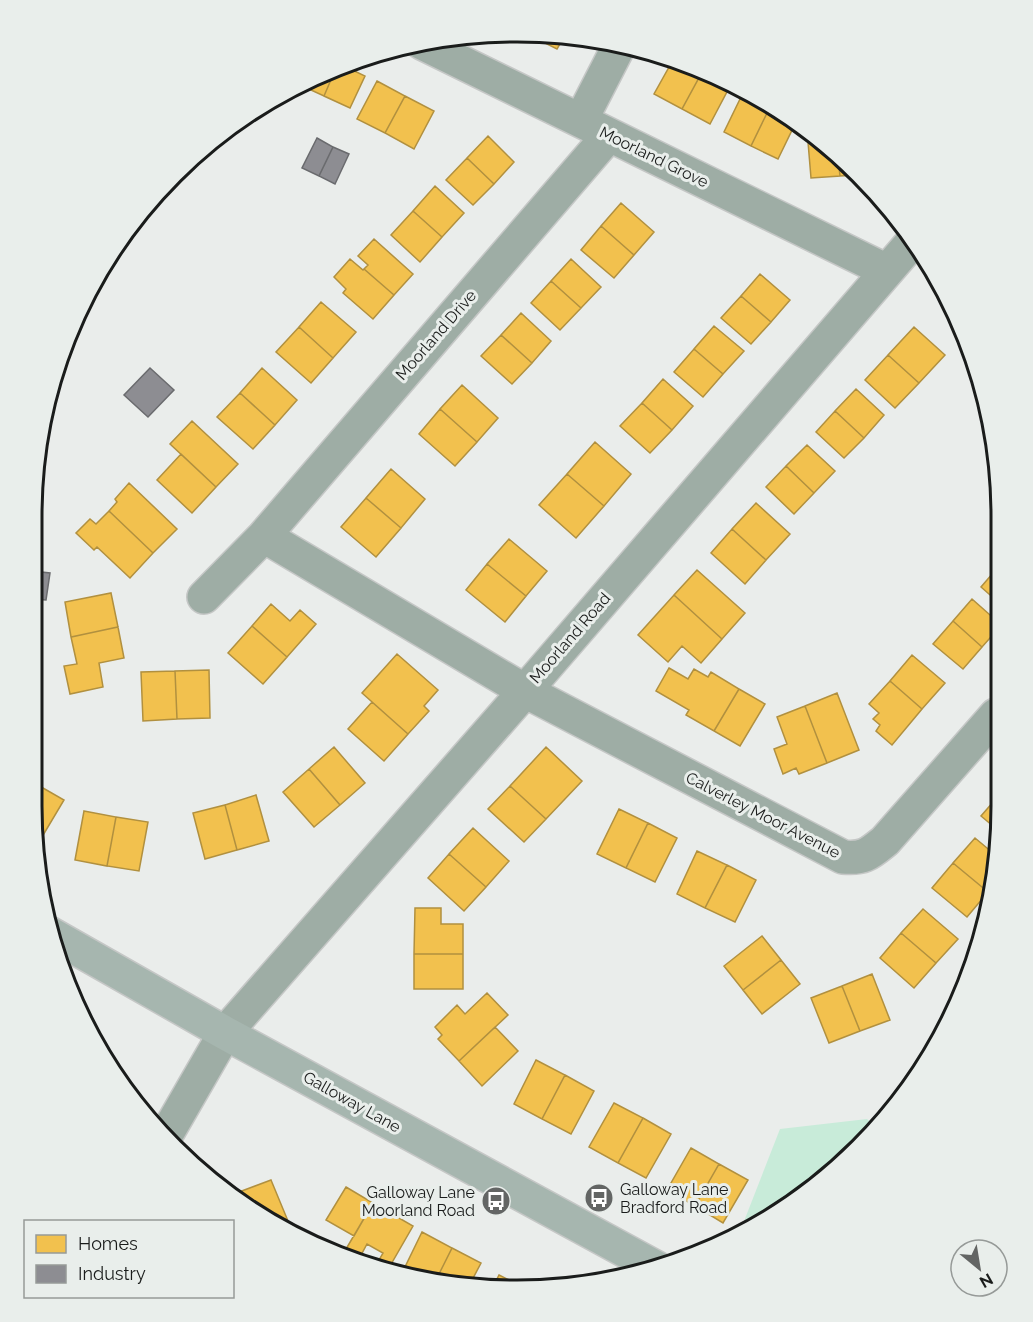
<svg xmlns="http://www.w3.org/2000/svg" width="1033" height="1322" viewBox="0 0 1033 1322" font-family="Raleway,sans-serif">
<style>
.green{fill:#c8ebd9}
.homes{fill:#f2c14e;stroke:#b1903f;stroke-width:1.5}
.industry{fill:#8d8d92;stroke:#6a6b6e;stroke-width:1.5}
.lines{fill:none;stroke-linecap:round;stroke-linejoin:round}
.street-casing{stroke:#c5c7c6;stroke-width:36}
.secondary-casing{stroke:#c5c7c6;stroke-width:36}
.street{stroke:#9eada5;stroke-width:33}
.secondary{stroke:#a6b6af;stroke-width:33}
.labels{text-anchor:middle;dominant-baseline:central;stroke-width:6;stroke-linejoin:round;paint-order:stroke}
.street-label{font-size:16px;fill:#1a1c1b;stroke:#e9eeeb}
.poi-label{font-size:16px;fill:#1a1c1b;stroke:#e9eeeb;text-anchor:start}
.rim{fill:none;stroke:#1a1c1b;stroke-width:3}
</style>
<rect width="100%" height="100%" fill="#eaedeb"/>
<!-- green -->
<path class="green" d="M867 1119 875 1126 837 1170 759 1225 739 1234 780 1129Z"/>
<!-- homes -->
<path class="homes" d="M530 33H548L565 35 557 49 529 35Z
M673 60 701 74 682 109 654 94Z
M342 65 365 76 350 108 324 96 336 68Z
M336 68 324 96 300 85Z
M701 74 729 88 710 124 682 109Z
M377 81 405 96 385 133 357 119Z
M405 96 434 111 414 149 385 133Z
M741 97 768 111 751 146 724 132Z
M768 111 795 124 778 159 751 146Z
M488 136 514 162 494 184 467 158Z
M821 141 838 157 840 176 811 178 808 142Z
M838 157 857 175 840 176Z
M467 158 494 184 473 205 446 180Z
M435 186 464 213 442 237 413 211Z
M621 203 654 232 634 255 601 226Z
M413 211 442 237 420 262 391 235Z
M601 226 634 255 614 278 581 250Z
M374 239 413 274 394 295 364 269 368 265 358 256Z
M350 259 363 270 364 269 394 295 373 319 343 293 346 289 334 277Z
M571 259 601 287 581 308 551 281Z
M760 274 790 300 771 322 741 296Z
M551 281 581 308 560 330 531 303Z
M741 296 771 322 751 344 721 318Z
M321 302 356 332 333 358 299 327Z
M521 313 551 341 532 363 501 335Z
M714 326 744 351 723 374 694 349Z
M299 327 333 358 311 383 276 352Z
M914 327 945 355 919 383 888 355Z
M501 335 532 363 512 384 481 356Z
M694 349 723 374 703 397 674 372Z
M888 355 919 383 895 408 865 380Z
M262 368 297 400 275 425 240 393Z
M663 379 693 406 672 430 642 403Z
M462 385 498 418 477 442 440 409Z
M856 389 884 415 864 438 835 411Z
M240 393 275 425 253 449 217 417Z
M642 403 672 430 650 453 620 426Z
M440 409 477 442 455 466 419 434Z
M835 411 864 438 844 458 816 432Z
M192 421 238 464 216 487 170 444Z
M595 442 631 474 604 506 567 474Z
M807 445 835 471 814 493 786 466Z
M181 454 216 487 192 513 157 480Z
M786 466 814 493 794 514 766 487Z
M391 469 425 499 401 528 366 498Z
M567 474 604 506 576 538 539 505Z
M129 483 177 529 153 553 109 511 117 502 115 499Z
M366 498 401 528 376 557 341 527Z
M756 503 790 534 766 560 732 529Z
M109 511 153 553 130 578 97 547 94 550 76 533 90 519 96 524Z
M732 529 766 560 745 584 711 553Z
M509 539 547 571 526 596 487 564Z
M487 564 526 596 505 622 466 590Z
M999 566 998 602 981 587Z
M697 570 745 613 722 639 674 595Z
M111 593 118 627 71 637 65 602Z
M674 595 722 639 701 663 682 646 668 662 638 635Z
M972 599 998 622V629L982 647 953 621Z
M271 604 290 621 300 610 316 624 287 657 252 626Z
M953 621 982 647 963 669 933 644Z
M252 626 287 657 263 684 228 653Z
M118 627 124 658 99 663 103 687 70 694 64 666 77 664 71 637Z
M397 654 438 690 424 706 429 711 408 734 362 693Z
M912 655 945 683 922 709 890 681Z
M669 668 688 679 694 669 708 677 711 672 739 689 714 731 686 715 689 710 656 691Z
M209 670 210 718 177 719 175 671Z
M175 671 177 719 143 721 141 672Z
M890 681 922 709 892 745 876 731 880 725 873 719 879 713 869 704Z
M739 689 765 704 740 746 714 731Z
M837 693 859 750 827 763 805 706Z
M372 702 408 734 384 761 348 729Z
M805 706 827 763 799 774 796 768 783 774 774 749 787 744 777 717Z
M334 747 365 783 340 805 309 769Z
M546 747 582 781 546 819 510 786Z
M309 769 340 805 314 827 283 792Z
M36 784 64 800 39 842 36 841 32 806V792Z
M510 786 546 819 524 842 488 809Z
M256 795 269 841 237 850 225 805Z
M994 801V827L981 816Z
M225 805 237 850 205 859 193 813Z
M619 809 648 823 626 868 597 854Z
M84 811 116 817 107 866 75 860Z
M116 817 148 822 139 871 107 866Z
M648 823 677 838 655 882 626 868Z
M473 828 509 861 486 887 449 854Z
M975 838 993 853 992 887 988 892 953 863Z
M697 851 727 865 705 908 677 894Z
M449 854 486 887 464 911 428 878Z
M953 863 988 892 967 917 932 888Z
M727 865 756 880 735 922 705 908Z
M415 908H441V924H463V954H414Z
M923 909 958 939 936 963 901 933Z
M901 933 936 963 914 988 880 958Z
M762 936 781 960 743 990 724 966Z
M414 954H463V989H414Z
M781 960 800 984 762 1014 743 990Z
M872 974 890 1020 860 1031 842 986Z
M842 986 860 1031 829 1043 811 998Z
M487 993 508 1015 459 1061 438 1039 442 1035 435 1027 457 1005 465 1014Z
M495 1027 518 1051 482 1086 459 1061Z
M536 1060 565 1075 542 1119 514 1104Z
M565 1075 594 1091 571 1134 542 1119Z
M614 1103 643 1118 618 1163 589 1147Z
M643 1118 671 1134 646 1178 618 1163Z
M691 1148 719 1164 695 1206 667 1190Z
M719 1164 748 1180 723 1223 695 1206Z
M271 1180 288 1221 275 1226 242 1201 239 1192Z
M346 1187 373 1203 354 1236 326 1220Z
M373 1203 413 1226 390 1266 379 1260 383 1253 367 1244 360 1257 346 1249Z
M422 1232 452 1248 436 1280 415 1277 416 1276 404 1269Z
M452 1248 481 1263 470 1284 436 1280Z
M499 1275 527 1289 517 1290 493 1287Z"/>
<!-- industry -->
<path class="industry" d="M317 138 333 147 319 176 302 168Z
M333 147 349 154 335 184 319 176Z
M150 368 174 390 148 417 124 395Z
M32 571 50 573 46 600 32 599Z"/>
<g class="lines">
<!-- street casing -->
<g class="street-casing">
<path id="street" d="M422 43 887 271
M581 120 620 44
M609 135 264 536 525 691 843 857C864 859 869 854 885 841L996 715
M204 597 264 536
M165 1137 225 1033 525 691 913 241"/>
</g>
<!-- secondary casing -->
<g class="secondary-casing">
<path id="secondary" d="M49 933 225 1033 657 1268"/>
</g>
<!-- street -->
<use href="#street" class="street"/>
<!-- secondary -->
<use href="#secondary" class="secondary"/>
</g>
<!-- icons -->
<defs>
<g id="bus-disc" transform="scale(1.5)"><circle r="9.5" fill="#636564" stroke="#e9eeeb"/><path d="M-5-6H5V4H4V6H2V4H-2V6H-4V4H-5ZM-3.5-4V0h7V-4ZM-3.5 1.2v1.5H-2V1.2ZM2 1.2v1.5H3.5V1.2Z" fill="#fff"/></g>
</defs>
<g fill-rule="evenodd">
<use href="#bus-disc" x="599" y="1198"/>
<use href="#bus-disc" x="496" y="1201"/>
</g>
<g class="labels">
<!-- street labels -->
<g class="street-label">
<text transform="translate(654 157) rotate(26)">Moorland Grove</text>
<text transform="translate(436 335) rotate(-49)">Moorland Drive</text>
<text transform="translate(570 638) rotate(-49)">Moorland Road</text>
<text transform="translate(763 815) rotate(27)">Calverley Moor Avenue</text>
<text transform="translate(352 1102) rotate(29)">Galloway Lane</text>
</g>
<!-- poi labels -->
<g class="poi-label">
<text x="620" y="1189">Galloway Lane<tspan x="620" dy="18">Bradford Road</tspan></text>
<text x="475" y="1192" text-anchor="end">Galloway Lane<tspan x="475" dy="18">Moorland Road</tspan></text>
</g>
</g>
<!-- crop -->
<path d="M0 0H1033V1322H0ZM516 42H517A474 474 0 0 1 991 516V806A474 474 0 0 1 517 1280H516A474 474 0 0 1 42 806V516A474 474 0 0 1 516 42Z" fill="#e9eeeb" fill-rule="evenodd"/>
<path class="rim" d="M516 42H517A474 474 0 0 1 991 516V806A474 474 0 0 1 517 1280H516A474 474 0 0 1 42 806V516A474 474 0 0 1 516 42Z"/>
<!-- legend -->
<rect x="24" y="1220" width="210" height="78" fill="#e9eeeb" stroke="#969a98" stroke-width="1.5"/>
<rect x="36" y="1235" width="30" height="18" fill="#f2c14e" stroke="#969a98" stroke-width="1.5"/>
<text x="78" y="1250" font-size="18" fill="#1a1c1b">Homes</text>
<rect x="36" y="1265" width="30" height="18" fill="#8d8d92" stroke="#969a98" stroke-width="1.5"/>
<text x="78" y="1280" font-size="18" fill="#1a1c1b">Industry</text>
<!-- north arrow -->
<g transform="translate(979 1268) rotate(150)"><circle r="28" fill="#e9eeeb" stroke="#969a98" stroke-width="1.5"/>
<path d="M0-4.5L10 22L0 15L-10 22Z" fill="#636564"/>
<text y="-9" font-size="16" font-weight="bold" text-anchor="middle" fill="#1a1c1b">N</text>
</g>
</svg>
